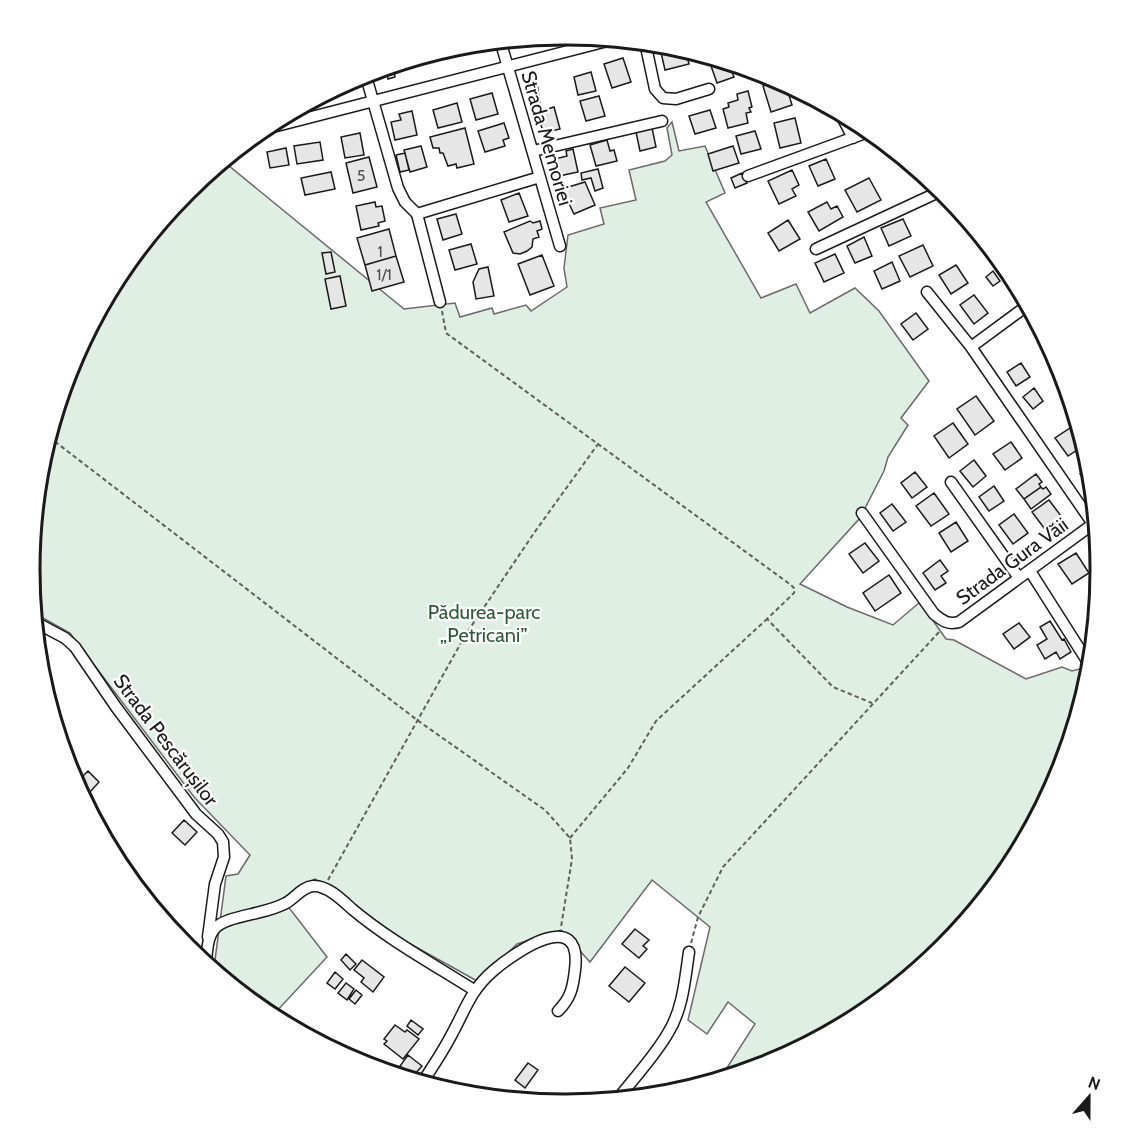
<svg xmlns="http://www.w3.org/2000/svg" width="1131" height="1139" viewBox="0 0 1131 1139" font-family="Cabin,sans-serif">
<style>
.green{fill:#e0efe3;stroke:#6a6a6a;stroke-width:1.5}
.building{fill:#e6e6e6;stroke:#1a1a1a;stroke-width:1.5}
.lines{fill:none;stroke-linecap:round;stroke-linejoin:round}
.minor-casing{stroke:#1a1a1a;stroke-width:13}
.path{stroke:#5f5f5f;stroke-width:2;stroke-dasharray:4.5 3;stroke-linecap:butt}
.minor{stroke:#fff;stroke-width:10}
.labels{text-anchor:middle;dominant-baseline:central;stroke-width:4.5;stroke-linejoin:round;paint-order:stroke}
.number-label{font-size:16px;fill:#4d4d4d}
.street-label{font-size:20px;fill:#1a1a1a;stroke:#fff}
.park-label{font-size:20px;fill:#2b5a34;stroke:#fff}
.rim{fill:none;stroke:#1a1a1a;stroke-width:3}
</style>
<rect width="100%" height="100%" fill="#fff"/>
<!-- green -->
<path class="green" d="M672 122 679 151 705 146 725 193 706 202 761 298 796 284 810 313 855 288 879 311 929 381 901 418 908 425 888 457 884 471 860 518 800 584 847 607 893 625 920 602 946 639 954 640 1026 679 1062 667 1072 671 1083 668 1090 678 1060 775 1011 867 944 948 863 1015 770 1064 728 1077 723 1074 755 1024 728 1002 707 1034 688 1020 710 927 652 880 590 962 561 930 517 944 479 982 405 941 315 879 283 900 327 957 275 1013 215 960 226 876 238 874 250 855 194 797 70 633 34 613 30 570 40 465 71 364 120 272 187 191 223 161 404 309 455 303 460 317 492 308 494 314 526 305 531 311 567 287 564 268 568 235 604 224 600 208 636 200 629 170 665 161 672 155 667 128Z"/>
<!-- building -->
<path class="building" d="M479 42 480 45 457 52 456 46Z
M673 45 685 49 689 64 665 70 660 48Z
M441 50 442 53 416 62 415 58Z
M623 58 631 82 612 88 604 64Z
M720 60 728 62 734 77 717 83 710 63Z
M401 63 403 69 394 72 395 77 388 79 387 75 380 76 378 69Z
M591 72 596 91 578 95 574 77Z
M780 80 785 82 792 105 771 112 763 86Z
M537 83 540 102 530 104 526 85Z
M748 91 752 107 749 108 751 112 746 113 748 123 728 128 723 109 729 107 728 103 738 100 737 94Z
M492 93 498 114 476 120 470 99Z
M599 96 605 116 586 121 580 101Z
M457 103 462 122 438 128 433 110Z
M554 107 560 129 543 133 538 112Z
M710 110 716 128 695 134 689 116Z
M412 111 417 135 395 140 391 122 401 120 399 114Z
M795 118 801 143 780 148 774 123Z
M504 123 509 138 503 140 505 146 485 152 478 131Z
M465 128 474 164 457 168 456 164 448 166 443 153H440L439 148H433L430 137Z
M652 128 656 147 640 151 636 132Z
M755 131 761 149 741 154 736 136Z
M360 133 364 155 345 158 341 137Z
M607 140 610 151 614 150 617 161 596 166 590 145Z
M320 142 323 160 297 164 294 146Z
M421 146 427 167 410 172 404 150Z
M733 146 739 163 713 171 708 154Z
M286 148 289 165 270 168 267 152Z
M573 149 578 172 559 176 555 159 567 156 566 151Z
M405 153 409 170 400 172 396 155Z
M369 157 377 187 353 193 346 163Z
M826 159 835 179 818 186 809 166Z
M598 169 603 188 595 191 591 178 582 180 581 173Z
M792 170 799 185 792 189 796 196 779 204 768 181Z
M331 172 335 189 305 195 301 178Z
M742 173 747 183 735 188 731 178Z
M869 178 881 200 857 212 845 190Z
M585 182 595 205 574 214 562 189Z
M519 193 528 216 509 222 501 200Z
M375 202 376 207 382 206 385 221 378 223 379 226 361 230 356 206Z
M827 202 831 209 837 206 843 217 819 231 808 212Z
M456 214 462 234 443 240 437 219Z
M903 219 911 236 889 246 881 228Z
M788 220 800 239 779 251 768 233Z
M530 221 533 223 540 221 542 229 537 231 539 237 533 239 532 247 527 251 520 254 513 253 504 232Z
M389 229 396 256 365 265 357 238Z
M864 237 872 256 855 263 847 246Z
M471 244 477 264 455 270 449 250Z
M923 245 933 266 910 277 899 256Z
M331 252 335 272 326 274 322 253Z
M835 254 844 273 824 282 815 263Z
M542 255 554 286 530 295 518 264Z
M396 256 404 282 372 291 365 265Z
M892 262 900 281 882 289 874 271Z
M956 265 968 283 951 294 939 275Z
M488 267 494 296 476 299 473 282 479 269Z
M993 271 1000 281 993 286 986 277Z
M340 276 346 306 331 309 325 279Z
M974 295 988 313 974 324 960 305Z
M916 313 928 329 913 340 901 324Z
M1021 363 1030 377 1016 386 1007 372Z
M1034 388 1043 401 1033 409 1023 397Z
M976 396 994 421 975 435 957 409Z
M953 423 968 444 949 458 934 436Z
M1070 428 1083 446 1068 456 1055 438Z
M1011 442 1022 458 1005 470 993 454Z
M974 460 986 476 973 487 960 471Z
M1091 466 1093 492 1080 474Z
M915 472 927 487 912 498 901 483Z
M1036 474 1042 482 1039 484 1041 487 1024 499 1016 489Z
M994 486 1004 501 989 511 979 497Z
M1041 487 1043 489 1046 487 1051 494 1031 509 1024 499Z
M934 493 949 514 931 526 916 506Z
M1049 500 1061 516 1044 528 1032 512Z
M892 504 906 522 893 531 880 513Z
M1014 514 1028 533 1013 544 999 525Z
M956 522 968 541 951 552 939 533Z
M1098 539 1100 560 1089 546Z
M865 543 879 561 863 573 849 554Z
M1076 553 1089 573 1072 584 1058 564Z
M940 560 948 571 941 576 946 583 935 590 923 573Z
M889 575 901 593 875 611 863 593Z
M1050 621 1062 640 1064 639 1071 652 1060 659 1056 652 1045 659 1037 645 1047 639 1040 627Z
M1019 623 1030 637 1014 649 1003 634Z
M88 771 99 782 89 793 78 781Z
M184 820 197 832 185 845 172 833Z
M635 929 649 940 643 946 647 949 639 958 622 944Z
M346 954 356 964 350 970 341 960Z
M362 960 384 977 373 992 361 982 364 978 354 970Z
M625 967 645 983 629 1002 609 986Z
M335 972 343 979 335 989 327 983Z
M346 983 354 989 347 1000 338 993Z
M356 990 362 995 355 1004 349 999Z
M411 1020 423 1029 418 1035 407 1026Z
M395 1025 405 1032 407 1030 419 1039 403 1059 384 1044 387 1041 384 1039Z
M408 1055 422 1066 413 1076 400 1066Z
M528 1063 538 1070 525 1088 515 1080Z
M440 1080 459 1094 435 1087Z"/>
<g class="lines">
<!-- minor casing -->
<g class="minor-casing">
<path id="minor" d="M500 40 560 246
M645 42 655 89 663 98 676 99 709 89
M365 73 398 188 405 202 417 214 440 302
M839 111 853 138
M261 130 615 39
M533 151 662 121
M748 176 871 131
M417 214 540 177
M816 249 943 190
M971 347 1028 305
M951 482 1019 578
M862 513 934 614C943 621 948 625 959 622L1093 524 971 347 927 292
M1030 571 1091 667
M35 622 65 638 75 647 116 707 196 814 218 834 223 842 224 857 215 884 208 937
M206 964C208 924 215 923 252 914 264 911 275 909 286 903 295 898 302 887 313 886 327 885 342 900 352 909 389 940 433 964 474 990
M422 1083C433 1066 444 1050 453 1032 466 1008 471 990 493 971 515 952 583 905 575 970 573 987 571 998 558 1011
M663 1095H664
M617 1100C634 1078 654 1057 668 1033 683 1009 685 979 689 952"/>
</g>
<!-- path -->
<path class="path" d="M179 200 185 197 194 185
M442 311 446 333 791 585 795 589 794 593 767 619 833 687 872 703
M83 342 164 219
M49 437 417 720 545 810 570 838 572 859 561 927
M570 838 628 768 656 721 767 619
M328 880 466 634 534 533 598 444
M691 943 698 917 723 867 939 632"/>
<!-- minor -->
<use href="#minor" class="minor"/>
</g>
<g class="labels">
<!-- number labels -->
<g class="number-label">
<text x="361" y="175">5</text>
<text x="380" y="251">1</text>
<text x="384" y="274">1/1</text>
</g>
<!-- street labels -->
<g class="street-label">
<text transform="translate(547 138) rotate(74)">Strada Memoriei</text>
<text transform="translate(1012 561) rotate(-36)">Strada Gura Văii</text>
<text transform="translate(166 740) rotate(53)">Strada Pescărușilor</text>
</g>
<!-- park labels -->
<g class="park-label">
<text x="484" y="612">Pădurea-parc<tspan x="484" dy="23">„Petricani”</tspan></text>
</g>
</g>
<!-- crop -->
<path d="M0 0H1131V1139H0ZM564 45H566A524 524 0 0 1 1090 569V570A524 524 0 0 1 566 1094H564A524 524 0 0 1 40 570V569A524 524 0 0 1 564 45Z" fill="#fff" fill-rule="evenodd"/>
<path class="rim" d="M564 45H566A524 524 0 0 1 1090 569V570A524 524 0 0 1 566 1094H564A524 524 0 0 1 40 570V569A524 524 0 0 1 564 45Z"/>
<!-- north arrow -->
<g transform="translate(1089 1097) rotate(21)" stroke="#ffffff" stroke-width="4.5" paint-order="stroke">
<path d="M0-4.5L10 22L0 15L-10 22Z" fill="#1a1a1a"/>
<text y="-9" font-size="16" font-weight="bold" text-anchor="middle" fill="#1a1a1a">N</text>
</g>
</svg>
